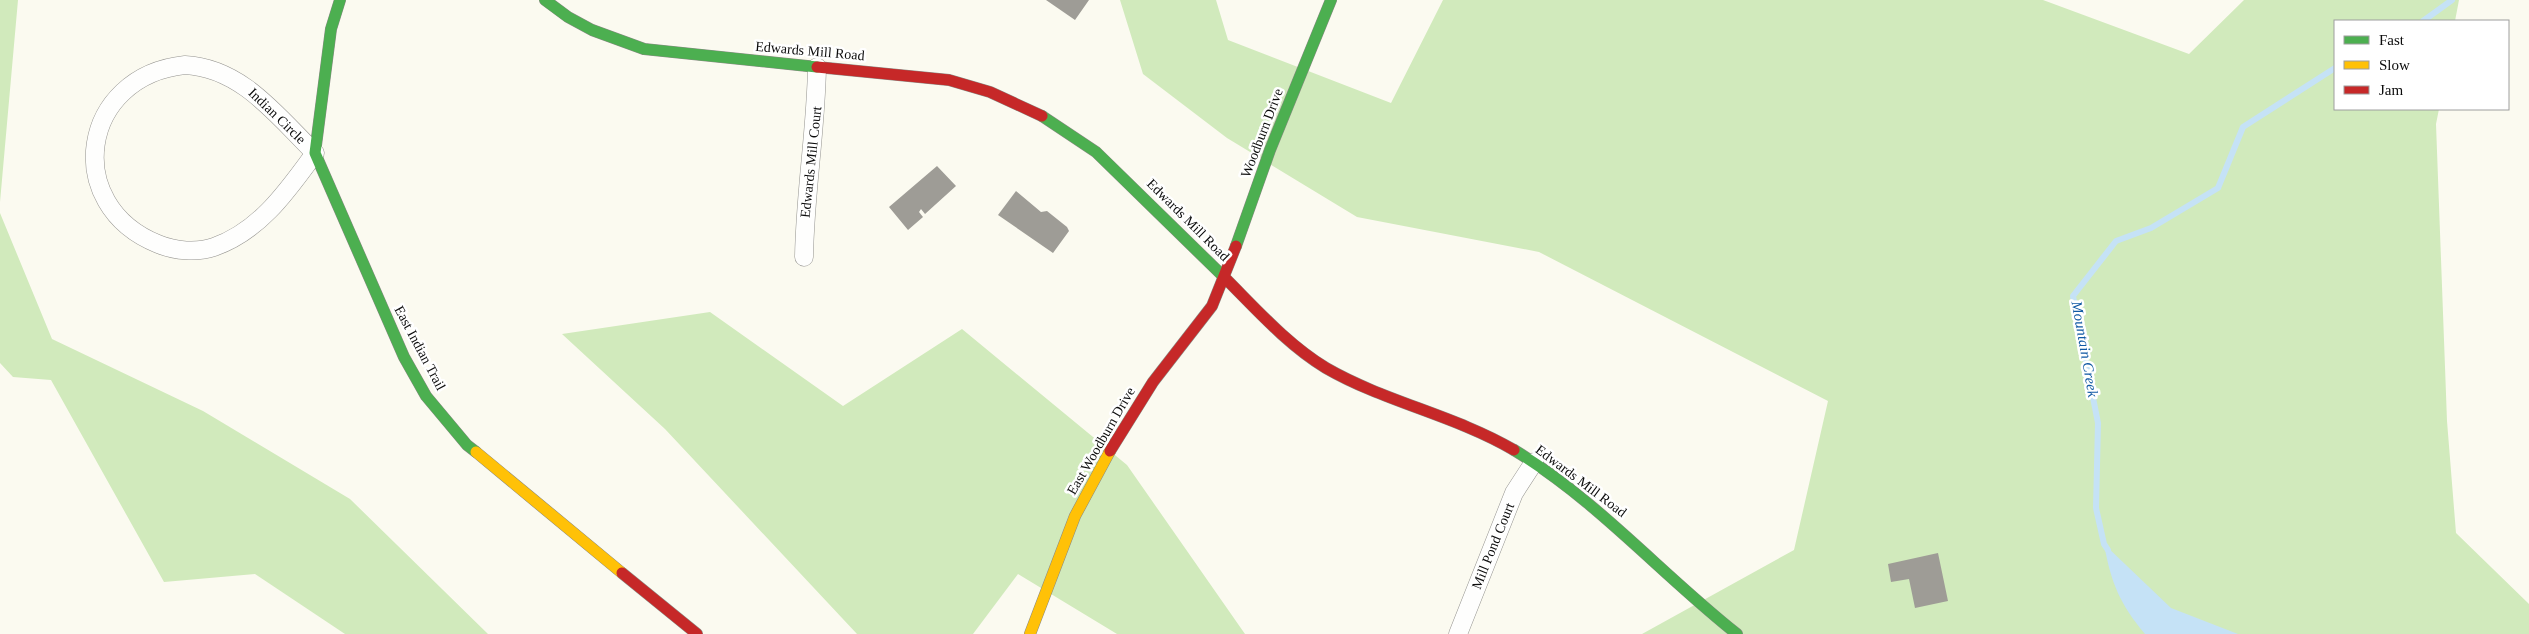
<svg xmlns="http://www.w3.org/2000/svg" width="2529" height="634" viewBox="0 0 2529 634" font-family="'Times New Roman',serif">
<style>
.forest{fill:#d1eabc}
.water{fill:#c5e2f6}
.lines{fill:none;stroke-linecap:round;stroke-linejoin:round}
.stream{stroke:#c5e2f6;stroke-width:6}
.building{fill:#9e9c96}
.street-casing{stroke:#94938f;stroke-width:19}
.fast-casing{stroke:#8a8a85;stroke-width:12}
.slow-casing{stroke:#8a8a85;stroke-width:12}
.jam-casing{stroke:#8a8a85;stroke-width:12}
.street{stroke:#fefefd;stroke-width:18}
.fast{stroke:#4caf50;stroke-width:11}
.slow{stroke:#ffc107;stroke-width:11}
.jam{stroke:#c62828;stroke-width:11}
.labels{text-anchor:middle;dominant-baseline:central;stroke-width:5;stroke-linejoin:round;paint-order:stroke}
.street-label{font-size:14px;fill:#0c0c0c;stroke:#fff}
.water-label{font-size:15px;font-style:italic;fill:#1059a4;stroke:#fff}
</style>
<rect width="100%" height="100%" fill="#fbfaf0"/>
<!-- forest -->
<path class="forest" d="M0 0H18L0 202Z
M1120 0H1216L1228 40 1391 103 1443 0H2043L2189 54 2244 0H2459L2455 21H2335V109H2439L2436 124 2447 421 2456 533 2529 604V634H1642L1794 550 1828 401 1539 252 1357 217 1227 138 1143 74Z
M0 213 52 339 203 411 350 499 488 634H345L255 574 164 582 51 380 13 377 0 363Z
M710 312 843 406 962 329 1127 465 1245 634H1117L1018 574 973 634H857L665 429 562 334Z"/>
<!-- water -->
<path class="water" d="M2104 544 2171 608 2238 634H2145C2120 604 2111 583 2104 544Z"/>
<g class="lines">
<!-- stream -->
<path class="stream" d="M2423 21 2452 0
M2108 550 2104 544 2096 508 2098 423 2073 296 2116 241 2151 228 2218 188 2243 127 2335 68"/>
</g>
<!-- building -->
<path class="building" d="M1046 0H1089L1075 20Z
M937 166 956 186 925 214 921 209 919 212 923 217 908 230 889 207Z
M1016 191 1041 212 1047 211 1067 227 1069 231 1053 253 998 215Z
M1938 553 1948 601 1915 608 1909 579 1891 582 1888 564Z"/>
<g class="lines">
<!-- street casing -->
<g class="street-casing">
<path id="street" d="M185 65C242 68 277 116 315 153 288 190 260 231 214 247 197 253 175 251 158 244 61 205 80 76 185 65Z
M804 257C805 193 816 130 817 67
M1458 634 1514 493 1534 462"/>
</g>
<!-- fast casing -->
<g class="fast-casing">
<path id="fast" d="M340 0 331 29 315 153 404 357 426 396 467 445 476 452
M545 0 568 17 592 30 644 49 817 67
M1042 116 1096 152 1226 279
M1236 246 1270 150 1331 0
M1514 450C1597 500 1661 574 1737 634"/>
</g>
<!-- slow casing -->
<g class="slow-casing">
<path id="slow" d="M476 452 622 573
M1030 634 1075 516 1110 451"/>
</g>
<!-- jam casing -->
<g class="jam-casing">
<path id="jam" d="M817 67 949 80 990 92 1042 116
M1226 279C1257 310 1288 345 1326 368 1385 402 1454 415 1514 450
M1110 451 1153 382 1212 306 1236 246
M622 573 697 634"/>
</g>
<!-- street -->
<use href="#street" class="street"/>
<!-- fast -->
<use href="#fast" class="fast"/>
<!-- slow -->
<use href="#slow" class="slow"/>
<!-- jam -->
<use href="#jam" class="jam"/>
</g>
<g class="labels">
<!-- street labels -->
<g class="street-label">
<text transform="translate(810 51) rotate(5)">Edwards Mill Road</text>
<text transform="translate(277 116) rotate(44)">Indian Circle</text>
<text transform="translate(1262 133) rotate(-69)">Woodburn Drive</text>
<text transform="translate(811 162) rotate(-84)">Edwards Mill Court</text>
<text transform="translate(1188 220) rotate(45)">Edwards Mill Road</text>
<text transform="translate(420 348) rotate(62)">East Indian Trail</text>
<text transform="translate(1101 441) rotate(-60)">East Woodburn Drive</text>
<text transform="translate(1581 481) rotate(37)">Edwards Mill Road</text>
<text transform="translate(1493 546) rotate(-68)">Mill Pond Court</text>
</g>
<!-- water labels -->
<g class="water-label">
<text transform="translate(2085 349) rotate(80)">Mountain Creek</text>
</g>
</g>
<!-- legend -->
<rect x="2334" y="20" width="175" height="90" fill="#ffffff" stroke="#9e9e9e"/>
<rect x="2344" y="36" width="25" height="8" fill="#4caf50" stroke="#9e9e9e"/>
<text x="2379" y="45" font-size="15" fill="#0c0c0c">Fast</text>
<rect x="2344" y="61" width="25" height="8" fill="#ffc107" stroke="#9e9e9e"/>
<text x="2379" y="70" font-size="15" fill="#0c0c0c">Slow</text>
<rect x="2344" y="86" width="25" height="8" fill="#c62828" stroke="#9e9e9e"/>
<text x="2379" y="95" font-size="15" fill="#0c0c0c">Jam</text>
</svg>
